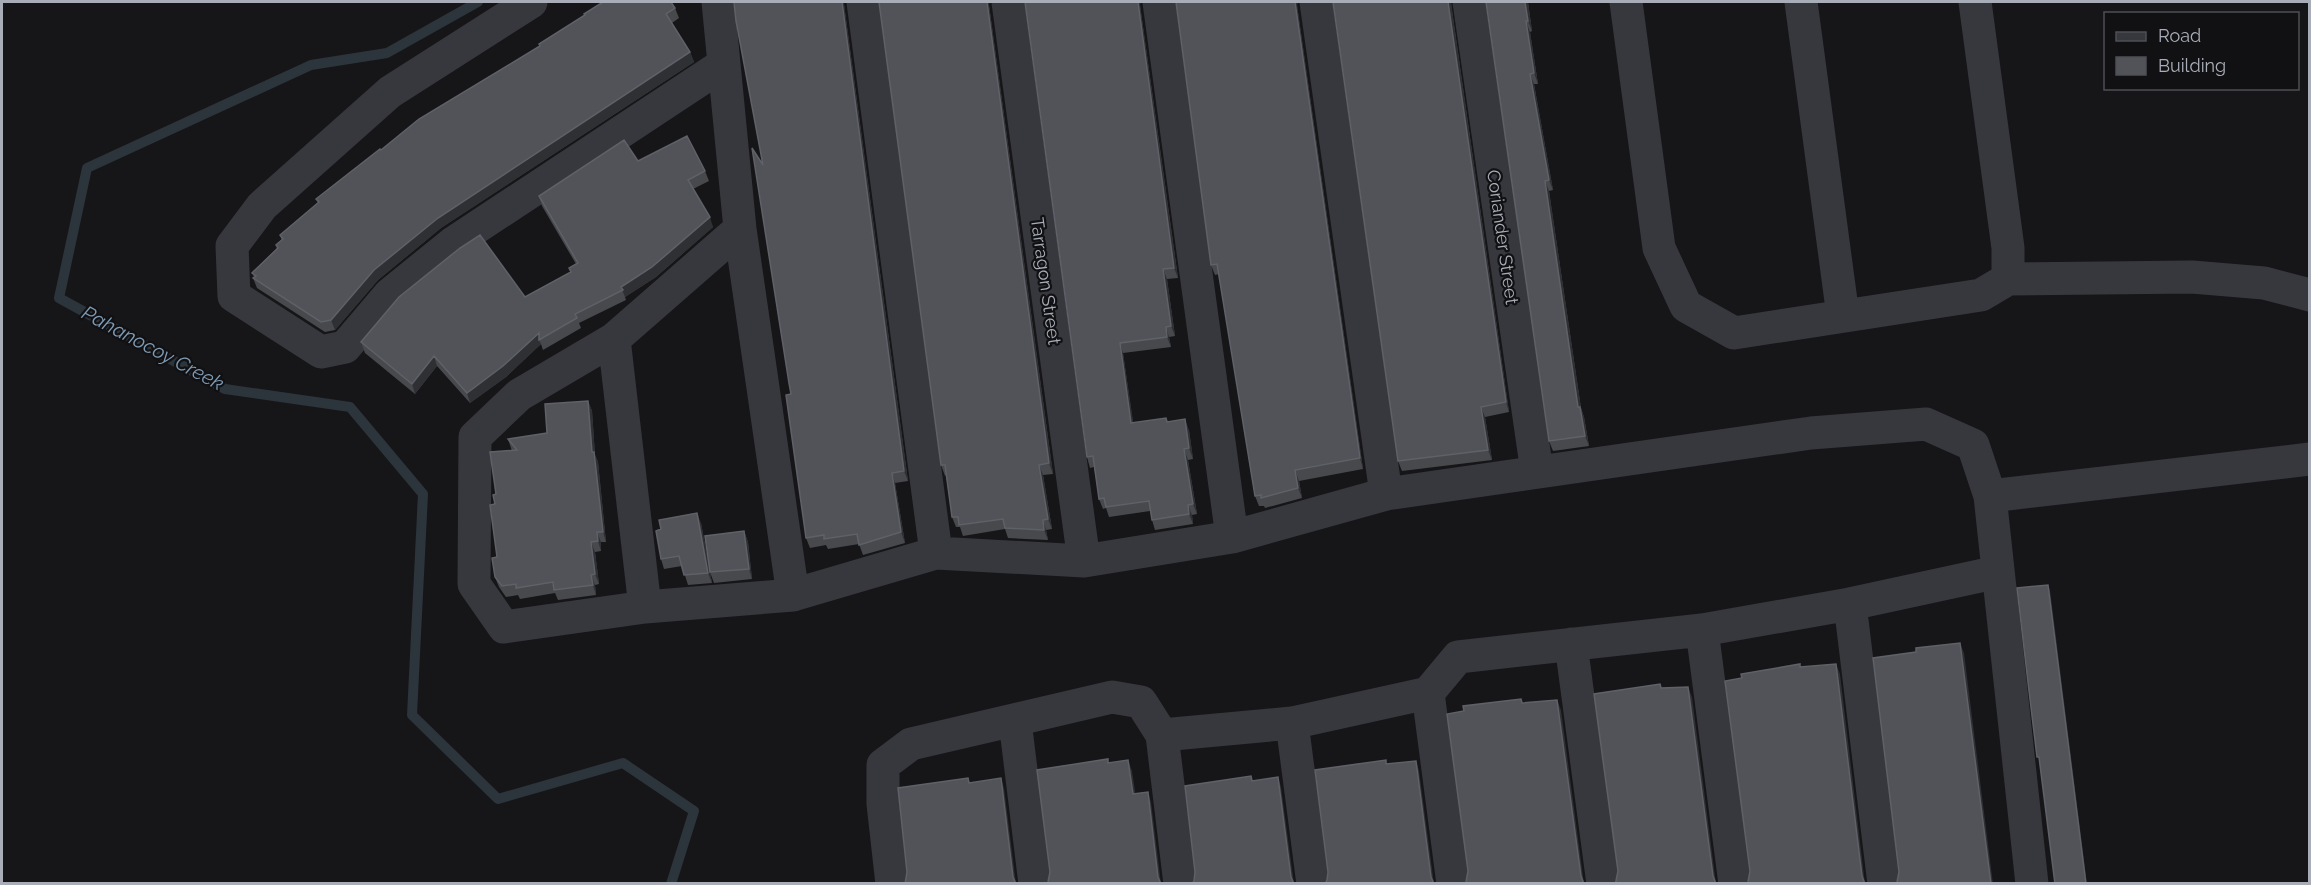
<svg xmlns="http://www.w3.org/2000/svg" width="2311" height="885" viewBox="0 0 2311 885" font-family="Raleway,sans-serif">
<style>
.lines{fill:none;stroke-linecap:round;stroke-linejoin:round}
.stream{stroke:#2c353c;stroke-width:10}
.minor{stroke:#37383d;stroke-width:33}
.wall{fill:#47494d}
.shaded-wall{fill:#2f3033}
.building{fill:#525359;stroke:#5f6168;stroke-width:1.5}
.labels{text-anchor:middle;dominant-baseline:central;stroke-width:4.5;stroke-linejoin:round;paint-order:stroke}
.street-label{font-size:18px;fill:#a8adb8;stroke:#111113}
.water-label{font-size:20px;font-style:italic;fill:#7f9bb3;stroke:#111113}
</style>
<rect width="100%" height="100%" fill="#161618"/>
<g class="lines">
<!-- stream -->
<path class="stream" d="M478 2 387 53 311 65 87 168 59 298 225 389 350 407 423 494 412 715 498 799 623 763 694 811 671 884"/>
<!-- minor -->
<path class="minor" d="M531 2 390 92 262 206 232 246 234 296 321 352 345 347 390 294 453 243 724 64
M718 2 740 229 793 595
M863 2 936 553
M1008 2 1084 561
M1159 2 1232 537
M1316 2 1386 494
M1469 2 1537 472
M1626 2 1659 248 1686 306 1734 333 1981 295 2008 279V248L1975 2
M1801 2 1843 316
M740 229 614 339 519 395 475 437 474 584 504 627 645 607 793 595 936 553 1084 561 1232 537 1386 494 1811 433 1926 424 1973 445 1990 496
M2008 279 2192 277 2264 283 2310 295
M614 339 645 607
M1850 604 1998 572
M1702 630 1735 884
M1571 644 1603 884
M1428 693 1453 884
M1015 721 1035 884
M1292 723 1313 884
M1162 735 1180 884
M892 884 883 804V765L911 744 1112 697 1141 702 1162 735 1292 723 1428 693 1458 657 1702 630 1850 604 1884 884
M2032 884 1990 496 2310 459"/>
</g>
<!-- wall -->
<path class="wall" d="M1176 2H1298L1297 5 1363 469 1299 481 1302 498 1265 508 1264 506H1259L1255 496 1219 274 1215 275 1211 265Z
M1333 2H1450L1451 3 1509 412 1485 417 1492 460 1402 471 1398 461Z
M1486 2H1528L1532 31 1530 32 1538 84H1534L1553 190 1549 191 1581 408 1584 417 1589 446 1553 451 1549 441Z
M844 4 908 481 895 483 905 543 863 555 859 544 828 549 826 545 810 548 806 538 791 394 763 165Z
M989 5 1053 474 1043 475 1052 529 1046 530 1048 540 1008 538 1005 529 963 536 960 527H956L952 517 946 475 945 476 941 465Z
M1140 5 1178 278 1167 279 1175 336 1169 337 1171 347 1123 353 1133 423 1168 422 1189 430 1193 459 1188 460 1197 514 1192 515 1193 524 1155 530 1152 520 1150 511 1109 517 1106 508 1103 509 1099 499 1094 467 1090 468 1087 457Z
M675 8 679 18 672 23 690 52 694 62 441 228 378 280 335 330 325 332 257 288 253 278 254 277 252 273 277 248 276 245 282 241 280 235 318 203 316 199 381 150 539 46Z
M638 161 705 171 709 181 693 189 713 227 656 277 625 297 626 300 579 323 581 328 543 350 541 344 506 377 470 403 437 366 415 394 365 353 361 342 525 297 570 272 576 264 542 206 539 196Z
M588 401 592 411 595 455 598 462 606 542H601V551L595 552 599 584 595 585 596 595 558 600 555 593 520 599 518 595 506 597 499 587 495 577 497 557 495 504 496 494 512 451 508 439 547 433Z
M701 523 712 583 688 585 682 566 664 569 661 559Z
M744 531 748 542 752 579 714 583 710 572Z"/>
<!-- shaded-wall -->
<path class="shaded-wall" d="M842 2H845L844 4 908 481 904 471Z
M987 2H990L989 5 1053 474 1049 463Z
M1138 2H1141L1140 5 1178 278 1174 268Z
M1295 2H1298L1297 5 1363 469 1360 458Z
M1448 2H1450L1451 3 1509 412 1506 402Z
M1525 2H1528L1532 31 1528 21Z
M1526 21 1530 32 1538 84 1534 73Z
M690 52 694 62 441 228 378 280 335 330 331 320 374 270 438 218Z
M1530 74 1534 84 1553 190 1549 180Z
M1545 181 1549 191 1581 408 1584 417 1589 446 1585 436 1578 407Z
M710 217 713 227 656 277 625 297 621 287Z
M1163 269 1167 279 1175 336 1171 326Z
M1166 327 1169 337 1171 347 1167 337Z
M539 333V340L541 344 506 377 470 403 467 393Z
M1120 343 1123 353 1135 434 1131 423Z
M434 356 437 366 415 394 412 384Z
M588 401 592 411 595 455 598 462 606 542 603 532 592 452Z
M1481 407 1485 417 1492 460 1488 450Z
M1185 419 1189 430 1193 459 1189 448Z
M1184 449 1188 460 1197 514 1193 504Z
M1039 465 1043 475 1052 529 1048 519Z
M1295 470 1299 481 1302 498 1298 488Z
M892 473 895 483 905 543 901 532Z
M1188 505 1192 515 1193 524 1189 514Z
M697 513 701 523 712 583 708 573Z
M1043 520 1046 530 1048 540 1044 530Z
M744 531 748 542 752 579 749 569Z
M597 532 601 542V551L598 541Z
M591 542 595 552 599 584 595 574Z
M591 575 595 585 596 595 593 585Z
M2048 585 2050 590 2087 884H2086Z
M1960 643 1964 653 1993 884H1991Z
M1836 664 1840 674 1865 884 1862 876Z
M1688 687 1692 697 1716 884 1713 876Z
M1557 700 1561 710 1584 884 1581 876Z
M1128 760 1132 771 1137 805 1133 794Z
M1416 761 1419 771 1434 884 1431 877Z
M1278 777 1281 787 1294 884 1291 877Z
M1001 778 1004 788 1016 884 1013 877Z
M1148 792 1151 802 1161 884 1158 877Z"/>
<!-- building -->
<path class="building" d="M603 2H671L675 8 666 14 690 52 438 218 374 270 331 320 321 322 253 278 256 276 252 273 278 248 276 245 283 239 280 235 319 202 316 199 380 149 381 150 419 119 540 46 539 44 585 15 584 14Z
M734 2H842L904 471 892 473 901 532 859 545 857 534 824 539V535L806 538 786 395 791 394 789 383 752 148 763 165 736 21Z
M879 2H987L1049 463 1039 465 1048 519 1043 520 1044 530 1005 528 1003 519 959 525 958 517H952L945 465H941Z
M1025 2H1138L1174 268 1163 269 1171 326 1166 327 1167 337 1120 343 1131 423 1166 418 1167 422 1185 419 1189 448 1184 449 1193 504 1188 505 1189 514 1152 520 1149 501 1106 507 1104 498 1099 499 1093 456 1087 457Z
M1176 2H1295L1360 458 1295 470 1298 488 1261 498V495L1255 496 1217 264 1211 265Z
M1333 2H1448L1506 402 1481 407 1488 450 1398 461Z
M1486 2H1525L1528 21H1526L1534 73 1530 74 1549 180 1545 181 1578 407H1580L1585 436 1549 441Z
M687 136 705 171 688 180 710 217 652 267 621 287 623 290 575 314 577 318 539 340V333L503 366 467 393 434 356 412 384 361 342 399 297 460 248 480 235 525 297 571 272 569 268 578 263 539 196 624 140 638 161Z
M588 401 592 452H594L603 532H597L598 541 591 542 595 574 591 575 593 585 554 590 553 582 516 588V584L502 586 495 577 492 558 497 557 490 505 495 504 493 495 496 494 490 452 517 450 508 439 547 433 545 404Z
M697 513 708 573 684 575 679 556 661 559 656 531 661 529 659 520Z
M744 531 749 569 710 572 705 536Z
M2048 585 2086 884H2055L2039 757H2037L2029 691 2017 588Z
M1960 643 1991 884H1896L1897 882 1899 872 1873 658 1916 652V648Z
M1800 664V667L1836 664 1862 876 1865 884H1747L1748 882 1750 871 1725 681 1742 678 1741 674Z
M1660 684 1661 688 1688 687 1713 876 1716 884H1615L1616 881 1618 871 1594 694Z
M1521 699 1522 703 1557 700 1581 876 1584 884H1465L1466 882 1468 871 1447 714 1464 711 1463 706Z
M1108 759V763L1128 760 1133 794 1148 792 1158 877 1161 884H1047L1048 882 1050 872 1037 770Z
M1386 760V764L1416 761 1431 877 1434 884H1325L1327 880 1328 872 1315 770Z
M1251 776 1252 781 1278 777 1291 877 1294 884H1192L1194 881 1195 872 1185 786Z
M968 778 969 783 1001 778 1013 877 1016 884H905L907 872 898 788Z"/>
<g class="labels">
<!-- street labels -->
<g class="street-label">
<text transform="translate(1503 237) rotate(82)">Coriander Street</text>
<text transform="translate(1046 281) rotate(82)">Tarragon Street</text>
</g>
<!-- water labels -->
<g class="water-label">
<text transform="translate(153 348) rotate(28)">Pahanocoy Creek</text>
</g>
</g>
<!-- border -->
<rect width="2311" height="885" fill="none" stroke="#a8adb8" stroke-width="6"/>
<!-- legend -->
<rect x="2104" y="12" width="195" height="78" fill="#111113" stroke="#4d4f55" stroke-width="1.5"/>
<rect x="2116" y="32" width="30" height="9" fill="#37383d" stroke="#4d4f55" stroke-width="1.5"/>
<text x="2158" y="42" font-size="18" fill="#a8adb8">Road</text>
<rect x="2116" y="57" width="30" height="18" fill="#525359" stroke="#4d4f55" stroke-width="1.5"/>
<text x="2158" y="72" font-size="18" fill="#a8adb8">Building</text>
</svg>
